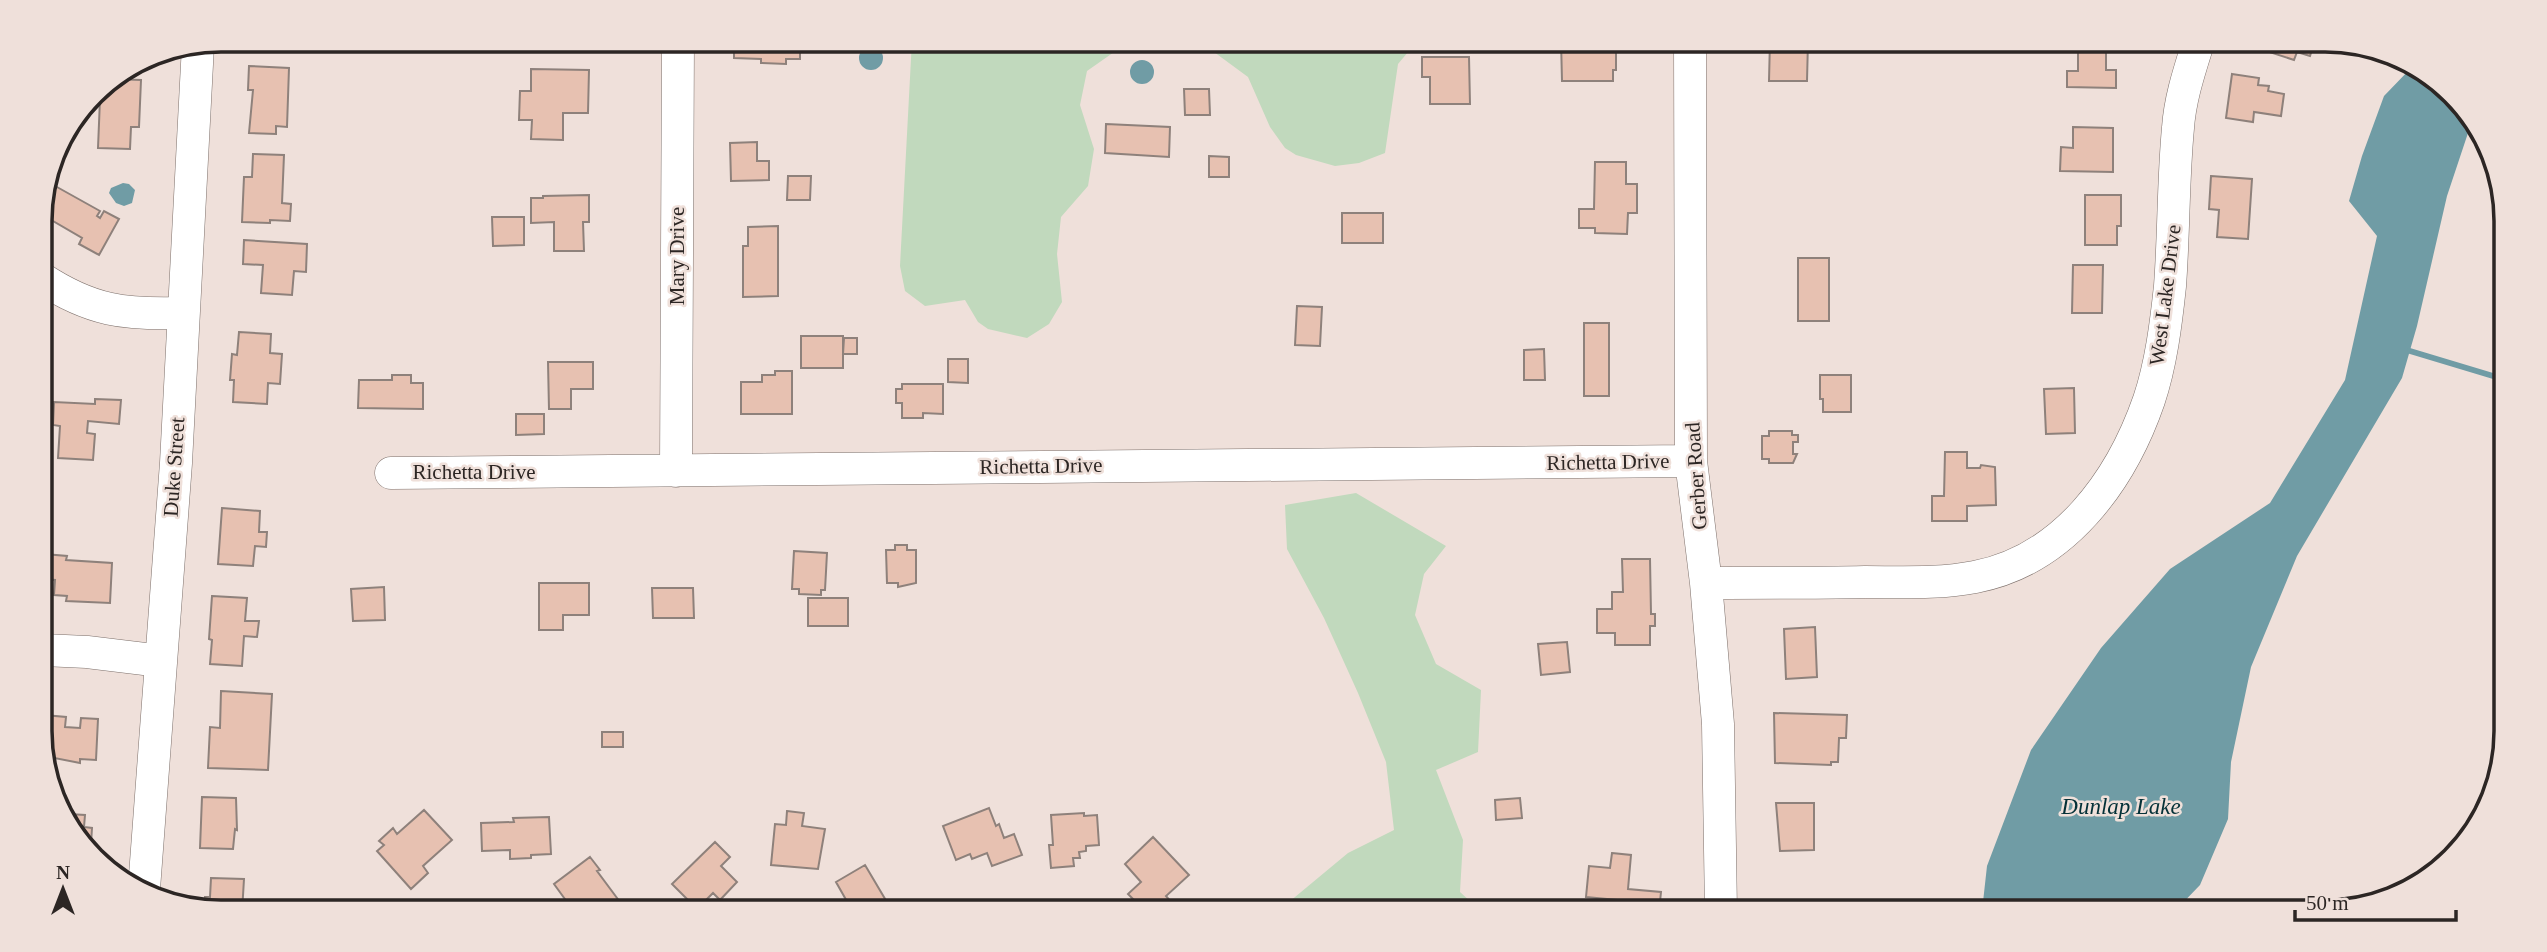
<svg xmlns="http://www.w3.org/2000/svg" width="2547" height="952" viewBox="0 0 2547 952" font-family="Georgia,serif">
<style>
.green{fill:#c1d9bd}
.water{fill:#709ca5}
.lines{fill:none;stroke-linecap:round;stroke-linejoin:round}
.stream{stroke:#709ca5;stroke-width:6}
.building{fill:#e7c1b1;stroke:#8e817b;stroke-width:2}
.minor-casing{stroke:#7d706b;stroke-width:33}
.minor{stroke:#fff;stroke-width:32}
.labels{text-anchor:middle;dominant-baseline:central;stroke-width:5;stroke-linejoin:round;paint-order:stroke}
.street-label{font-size:21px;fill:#2c2624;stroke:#efe0da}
.water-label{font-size:23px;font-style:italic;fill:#043138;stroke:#efe0da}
.rim{fill:none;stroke:#2c2624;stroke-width:3.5}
</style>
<rect width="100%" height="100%" fill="#efe0da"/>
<!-- green -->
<path class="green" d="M912 40H1423L1414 45 1398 64 1385 153 1359 163 1335 166 1296 155 1285 148 1270 127 1248 77 1214 52 1117 50 1087 71 1080 105 1094 149 1088 186 1061 217 1057 254 1062 302 1049 324 1027 338 988 329 978 322 965 300 925 306 905 291 900 266Z
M1356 493 1446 546 1424 574 1415 615 1436 664 1481 690 1478 752 1436 770 1463 840 1460 892 1482 912H1350L1348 907 1315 912H1245L1248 906 1289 902 1348 853 1394 830 1386 762 1358 693 1324 618 1287 549 1285 505Z"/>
<!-- water -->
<path class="water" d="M859 58a12 12 0 1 1 24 0a12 12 0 1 1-24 0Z
M1130 72a12 12 0 1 1 24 0a12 12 0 1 1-24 0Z
M2411 68 2462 102 2471 124 2447 196 2417 326 2402 378 2297 556 2251 667 2231 762 2228 819 2200 885 2175 911H1982L1987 866 2031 750 2101 648 2170 569 2270 503 2345 380 2377 236 2349 201 2362 156 2384 96Z
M123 183 129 184 135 190 132 203 124 206 116 203 109 193 111 188Z"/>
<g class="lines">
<!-- stream -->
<path class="stream" d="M2410 351 2503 379"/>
</g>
<!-- building -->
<path class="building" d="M250 40H281V44H250Z
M734 40H800V59H786V64L761 63V59L734 58Z
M813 40H845V50L813 49Z
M1561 40H1631V47H1616V70H1613V81H1562Z
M1770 40 1808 41 1807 81H1769Z
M2078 40H2106V70H2116V88L2067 87V71H2078Z
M2246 40H2315L2310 56 2297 52 2294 60 2245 44Z
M1422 57H1469L1470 104H1430V77H1422Z
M249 66 289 68 287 127 276 126V134L249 133 253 90H248Z
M531 69 589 70 588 113H563V140L531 139 532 120H519L520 91H531Z
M2232 74 2259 78 2258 85 2269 86 2268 91 2284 94 2281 116 2254 112 2253 122 2226 118Z
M113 79 141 80 139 127H131L130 149 98 148 100 99H91L102 86Z
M1184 89H1209L1210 115H1185Z
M1106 124 1170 127 1169 157 1105 153Z
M2073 127 2113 128V172L2060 171 2061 147 2073 148Z
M757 142V161H769V180L731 181 730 143Z
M253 154 284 155 282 203 291 204 290 221 270 220V223L242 222 244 177H252Z
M1209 156 1229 157V177H1209Z
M1595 162H1626V184H1637V213H1628L1627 234 1595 233V228H1579V209H1594Z
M788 176H811L810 200H787Z
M2211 176 2252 179 2248 239 2217 237 2219 210 2209 209Z
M48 182 100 211 97 216 100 218 104 211 119 219 99 255 79 244 82 238 46 217 41 223V210Z
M589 195V222H583L584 251H554V222L531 223V198H543V196Z
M2085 195H2121V226H2117V245H2085Z
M1342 213H1383V243H1342Z
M492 217H524V245L493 246Z
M778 226V296L743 297V246H748V227Z
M244 240 307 244 306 272 294 271 292 295 261 293 263 265 243 264Z
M1798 258H1829V321H1798Z
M2073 265H2103L2102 313H2072Z
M1297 306 1322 307 1320 346 1295 345Z
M1584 323H1609V396H1584Z
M239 332 271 334 270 353 282 354 280 384 268 383 267 404 233 402 234 380H230L232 354 237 355Z
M801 336H843V368H801Z
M844 338H857V354H843Z
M1544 349 1545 380H1524V350Z
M948 359H968V383L948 382Z
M548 362H593V389H571V409H549Z
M775 371H792V414H741V382H762V375H775Z
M392 375H411V383H423V409L358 408 359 380H392Z
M1820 375H1851V412H1823V399H1820Z
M902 384H943V414L923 413V418H902V403H896V389H902Z
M2074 388 2075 433 2046 434 2044 389Z
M95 399 121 400 119 424 88 421 87 433 95 434 93 460 58 458 60 426 53 425 54 402 95 404Z
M516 414H544V434L516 435Z
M1769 431H1792V435H1798V442H1793V454H1797L1793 463H1769V459H1762V436H1769Z
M1945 452H1967V468H1980L1981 465 1995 467 1996 505 1967 506V521H1932V496H1944Z
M222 508 260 511 259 532H267L266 547 255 546 253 566 218 564Z
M895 545H907V550H916V583L898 587V583H887L886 550H895Z
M794 551 827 553 825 590H821V595L799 594V589H792Z
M44 554 67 556 66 560 112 563 110 603 66 601 67 596 54 595 55 580 43 579Z
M1622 559H1650L1651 614H1655V626H1650V645H1615V633H1597V609H1612V592H1623Z
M539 583H589V615H563V630H539Z
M384 587 385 620 353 621 351 589Z
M652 588H693L694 618H653Z
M212 596 247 598 245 621H259L257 637 244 636 242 666 210 664 212 640 209 639Z
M808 598H848V626H808Z
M1815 627 1817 677 1786 679 1784 629Z
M1567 642 1570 672 1541 675 1538 644Z
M221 691 272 694 268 770 208 768 210 727 220 728Z
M1774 713 1847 715 1846 738H1839L1838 762H1831V765L1775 763Z
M44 715 66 717 65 727 80 728 81 718 98 719 96 760 80 759V763L44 756Z
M602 732H623V747H602Z
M202 797 236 798 237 830 235 829 233 849 200 848Z
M1520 798 1522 818 1496 820 1495 800Z
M1776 803H1814V850L1780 851Z
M989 808 996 826 999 824 1004 838 1014 834 1022 855 992 866 987 853 972 859 970 854 956 860 943 826Z
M424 810 452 840 423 866 428 873 411 889 377 851 384 845 379 841 393 828 397 834Z
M787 811 804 813 802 826 825 829 818 869 771 865 775 824 786 825Z
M1084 813V816L1097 815 1099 845 1086 846V851L1079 852 1080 858H1073L1074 866 1051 868 1049 845H1053L1051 815Z
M68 814 85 815 84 827 92 828 91 844H83Z
M549 817 551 854 531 855V858L510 859V850L482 851 481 823 514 822 513 818Z
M1153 837 1189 875 1166 896 1171 902 1161 912H1146L1128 894 1141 882 1125 864Z
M715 842 730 857 721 866 737 882 720 900 713 893 697 909 672 884Z
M1612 853 1631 855 1628 889 1661 892 1659 911 1626 912 1627 901 1586 897 1589 866 1610 868Z
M590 857 600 870 597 871 620 902 607 912H580L573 903 570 906 554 884Z
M865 865 891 909 886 912H853L836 882Z
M211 878 244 879 242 912 204 909 205 897H210Z"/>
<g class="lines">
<!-- minor casing -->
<g class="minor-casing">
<path id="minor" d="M1690 40 1691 461 1706 583 1718 724 1721 911
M41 278C91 311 125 315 183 313
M676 471 678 40
M391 473 1691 461
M1706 583C1759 583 1812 583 1865 582 1901 582 1940 584 1975 577 2064 560 2121 481 2149 400 2161 364 2166 324 2170 286 2174 233 2173 180 2178 128 2180 98 2190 69 2199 40
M43 650 87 652 161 661
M144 889 176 463 198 45"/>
</g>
<!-- minor -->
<use href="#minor" class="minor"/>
</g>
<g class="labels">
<!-- street labels -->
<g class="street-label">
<text transform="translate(677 256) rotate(-90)">Mary Drive</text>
<text transform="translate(2165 295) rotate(-83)">West Lake Drive</text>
<text transform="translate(1608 462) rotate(-1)">Richetta Drive</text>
<text transform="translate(1041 466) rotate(-1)">Richetta Drive</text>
<text transform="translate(174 467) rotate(-86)">Duke Street</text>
<text x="474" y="472">Richetta Drive</text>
<text transform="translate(1696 476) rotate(-94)">Gerber Road</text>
</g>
<!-- water labels -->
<g class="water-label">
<text x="2121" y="806">Dunlap Lake</text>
</g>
</g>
<!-- crop -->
<path d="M0 0H2547V952H0ZM221 52H2325A169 169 0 0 1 2494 221V731A169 169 0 0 1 2325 900H221A169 169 0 0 1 52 731V221A169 169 0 0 1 221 52Z" fill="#efe0da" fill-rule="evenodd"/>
<path class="rim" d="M221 52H2325A169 169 0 0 1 2494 221V731A169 169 0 0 1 2325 900H221A169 169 0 0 1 52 731V221A169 169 0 0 1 221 52Z"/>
<!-- north arrow -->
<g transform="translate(63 889)" stroke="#efe0da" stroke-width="5" paint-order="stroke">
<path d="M0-5L12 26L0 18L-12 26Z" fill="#2c2624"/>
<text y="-10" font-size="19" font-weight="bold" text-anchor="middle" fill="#2c2624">N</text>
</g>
<!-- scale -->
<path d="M2295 910v10h161v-10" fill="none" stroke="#2c2624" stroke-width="3.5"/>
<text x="2306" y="910" font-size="21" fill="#2c2624" stroke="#efe0da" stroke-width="5" paint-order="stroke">50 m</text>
</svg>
